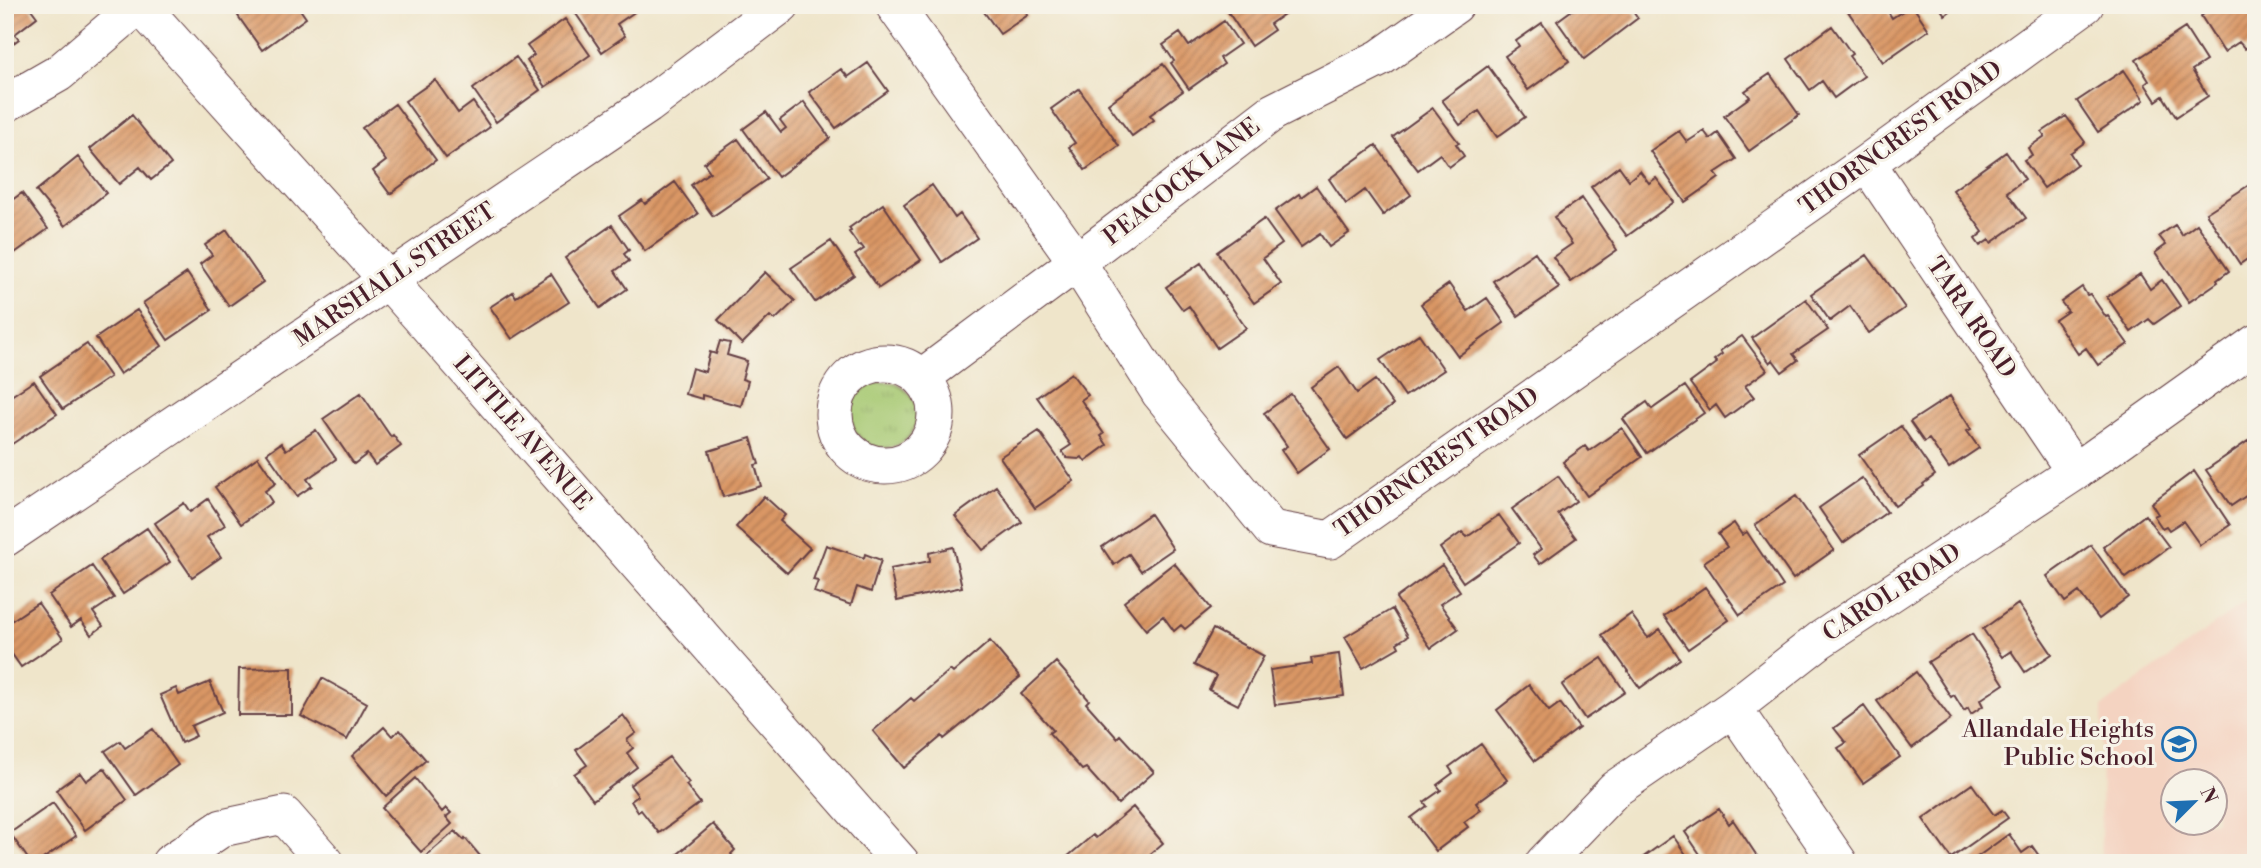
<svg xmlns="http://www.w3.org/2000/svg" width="2261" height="868" viewBox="0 0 2261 868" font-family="'Libre Bodoni',serif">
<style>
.built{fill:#f4d3c1;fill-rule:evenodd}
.grass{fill:url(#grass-tufts);stroke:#78744f;stroke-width:2}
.building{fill:url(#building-hatch)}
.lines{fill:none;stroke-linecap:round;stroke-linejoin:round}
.minor-casing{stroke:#633d43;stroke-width:39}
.minor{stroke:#fff;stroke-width:37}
.labels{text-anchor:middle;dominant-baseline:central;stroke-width:6;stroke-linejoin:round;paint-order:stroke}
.street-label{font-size:24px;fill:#4a1f2b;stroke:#f7f3e8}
.poi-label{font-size:24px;fill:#4a1f2b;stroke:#f7f3e8;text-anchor:end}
</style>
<defs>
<pattern id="grass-tufts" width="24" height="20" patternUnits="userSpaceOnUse" patternTransform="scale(1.75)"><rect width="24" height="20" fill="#a7c973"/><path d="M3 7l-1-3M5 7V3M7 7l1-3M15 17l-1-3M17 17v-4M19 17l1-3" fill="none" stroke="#91ac64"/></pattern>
<pattern id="building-hatch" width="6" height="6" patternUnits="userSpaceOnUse" patternTransform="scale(1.75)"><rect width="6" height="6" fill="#da9765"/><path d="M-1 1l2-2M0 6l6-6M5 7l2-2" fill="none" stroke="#b37b53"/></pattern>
</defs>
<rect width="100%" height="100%" fill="#f7f3e8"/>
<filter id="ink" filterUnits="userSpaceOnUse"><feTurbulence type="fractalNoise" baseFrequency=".0143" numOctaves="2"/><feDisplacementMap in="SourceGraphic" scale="14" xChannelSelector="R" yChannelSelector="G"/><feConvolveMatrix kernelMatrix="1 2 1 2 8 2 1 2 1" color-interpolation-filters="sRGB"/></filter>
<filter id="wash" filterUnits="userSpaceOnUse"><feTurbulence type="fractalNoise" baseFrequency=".00686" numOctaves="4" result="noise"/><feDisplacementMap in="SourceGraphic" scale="28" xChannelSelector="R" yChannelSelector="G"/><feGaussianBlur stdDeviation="1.57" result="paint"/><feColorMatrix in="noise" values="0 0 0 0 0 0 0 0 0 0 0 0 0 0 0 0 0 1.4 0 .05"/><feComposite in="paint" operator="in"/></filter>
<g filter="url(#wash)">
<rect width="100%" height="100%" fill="#efe5ca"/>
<!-- built -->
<path class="built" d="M2256 594V863H2101L2102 707ZM2174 780H2216V822H2174Z"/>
<!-- grass -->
<path class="grass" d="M851 415a33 33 0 1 1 66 0a33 33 0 1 1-66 0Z"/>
<g id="blocks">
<!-- building -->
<path class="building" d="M5 5H28L37 17 15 34 19 39 5 49Z
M253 5H297L306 18 262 50 238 16Z
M570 5H632L636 11 617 24 625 36 602 52Z
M979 5H1021L1028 15 1000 34Z
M1238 5H1297L1270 24 1274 30 1251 46 1228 12Z
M1579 5H1584L1586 9 1591 5H1629L1638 18 1584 59 1557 21Z
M1848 5H1884L1892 18 1912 5 1929 30 1883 62 1845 7Z
M1938 5H1958L1945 15Z
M2217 5H2256V46L2251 49 2249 46 2245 49 2239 42 2224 52 2201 16Z
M565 19 590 55 545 87 527 61 534 55 527 46Z
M1224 21 1240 44 1220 58 1224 64 1189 89 1171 63 1174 61 1163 45 1180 33 1189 46Z
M1542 23 1569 61 1528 90 1505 56 1519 46 1516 41Z
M1832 26 1852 54 1849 56 1864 76 1834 98 1822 81 1810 90 1788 59Z
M2185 28 2206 61 2192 70 2208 96 2176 117 2163 96 2156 101 2145 84 2149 81 2136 60Z
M516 57 540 90 496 122 473 89Z
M868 63 888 91 836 128 809 92 841 69 848 77Z
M1163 64 1183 91 1150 115 1154 120 1132 136 1108 104Z
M1488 66 1525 117 1497 137 1479 111 1460 125 1442 100Z
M2124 70 2144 100 2098 132 2077 101Z
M1770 74 1799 115 1749 151 1724 116 1750 97 1745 91Z
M435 80 458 113 473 102 490 127 446 158 405 101Z
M1079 89 1119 146 1085 170 1069 147 1075 143 1051 109Z
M804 102 830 138 778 177 743 129 766 112 781 132 786 128 780 120Z
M395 104 436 160 390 194 373 171 386 161 362 128Z
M1433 108 1459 143 1456 144 1464 156 1449 167 1440 154 1418 170 1393 137Z
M132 115 171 164 151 180 140 167 119 184 90 149Z
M2066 116 2085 142 2070 153 2077 164 2044 188 2024 160 2032 155 2028 148 2045 136 2042 132Z
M1679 131 1687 142 1704 131 1710 139 1718 133 1736 159 1715 173 1719 178 1685 202 1650 151Z
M738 139 767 179 713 216 691 185 710 172 704 163Z
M1376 145 1411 195 1383 215 1365 190 1346 204 1329 179Z
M2006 152 2025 179 2007 192 2026 218 1991 243 1989 240 1980 246 1975 239 1983 232 1953 190Z
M78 157 106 193 65 226 36 191Z
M1619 166 1629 180 1640 171 1649 183 1656 178 1674 202 1627 236 1591 187Z
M675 182 698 214 645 251 619 216 642 200 645 204Z
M932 185 955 218 960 214 977 238 942 262 904 205Z
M2249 185 2256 195V253L2240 264 2206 213Z
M1316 186 1349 233 1329 247 1320 234 1301 247 1275 211 1299 194 1301 197Z
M22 193 48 229 5 260V205Z
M1582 198 1617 250 1571 282 1553 257 1572 244 1554 217Z
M883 204 921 260 879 288 855 255 864 249 861 245 859 246 849 232 851 231 849 228Z
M1264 219 1282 244 1263 258 1281 284 1254 303 1217 252Z
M2197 224 2229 271 2217 280 2218 282 2189 302 2155 253 2166 245 2159 236 2175 225 2182 235Z
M612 225 629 250 624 254 629 261 615 271 627 289 600 308 565 258Z
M227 230 263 282 229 306 200 264 212 255 205 245Z
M831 241 854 275 815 302 791 268Z
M1535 252 1559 288 1518 316 1493 281Z
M1867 255 1905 308 1869 333 1850 306 1830 321 1811 294Z
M1201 263 1246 328 1217 348 1189 306 1183 310 1166 287Z
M765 272 795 301 775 320 770 316 742 344 718 320Z
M187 273 212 310 168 340 143 303Z
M551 274 569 302 512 339 490 307 513 292 516 297Z
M2140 274 2150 289 2162 280 2180 306 2154 324 2149 319 2131 332 2107 297Z
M1449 284 1468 311 1487 298 1504 323 1458 356 1421 304Z
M2082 287 2087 295 2090 294 2106 317 2108 316 2128 344 2098 365 2086 348 2078 354 2055 320 2068 311 2061 302Z
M1806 299 1828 330 1793 354 1798 360 1782 372 1773 360 1770 363 1752 338Z
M137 310 162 346 120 374 96 338Z
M1419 334 1444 370 1405 396 1380 360Z
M1742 336 1767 370 1745 386 1754 397 1725 418 1716 405 1710 410 1690 383 1717 363 1714 360 1722 354 1720 351Z
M720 341 730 343 727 355 747 361 742 379 748 381 741 406 702 395V399L685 394 692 368 705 372 710 352 716 354Z
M87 344 110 377 63 409 40 376Z
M1339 367 1357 393 1375 380 1393 405 1347 439 1311 387Z
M1071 373 1088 395 1081 400 1104 434 1101 436 1107 445 1085 461 1082 457 1079 459 1067 458 1062 451 1071 445 1037 397Z
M34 381 57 414 12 444 5 434V400Z
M1685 386 1704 413 1647 453 1623 419 1647 402 1652 409Z
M361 393 391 437 393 435 401 446 375 465 367 454 354 464 323 419Z
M1291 394 1330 449 1297 473 1281 450 1287 446 1264 413Z
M1950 396 1971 429 1967 431 1979 448 1949 468 1929 439 1924 442 1910 422Z
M1901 426 1935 475 1923 484 1924 486 1895 506 1859 455Z
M1622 428 1642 457 1587 496 1563 462 1585 446 1589 451Z
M316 430 336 459 307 479 312 486 297 496 267 453 281 443 286 450Z
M1039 431 1074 481 1035 508 1000 457Z
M751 438 759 464 755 465 761 486 723 497 709 451Z
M2248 441 2256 453V489L2231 506 2206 470Z
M258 457 276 483 265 491 272 502 241 524 215 487Z
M2194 471 2230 525 2200 545 2183 521 2169 530 2166 526 2162 528 2154 516 2158 514 2151 503Z
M1558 476 1576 501 1558 514 1576 538 1540 564 1533 555 1541 549 1512 509Z
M1862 478 1887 512 1843 543 1819 508Z
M996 486 1022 522 983 550 955 516Z
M764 496 785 515 780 521 810 548 787 573 736 527Z
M1796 496 1834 550 1793 579 1755 525Z
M208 499 225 525 207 537 221 557 192 577 155 523 184 503 190 512Z
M1150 514 1173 549 1141 571 1129 554 1114 565 1102 547Z
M1499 515 1519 543 1463 582 1440 548 1462 532 1467 537Z
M2145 515 2169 547 2126 578 2103 547Z
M1734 523 1742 535 1747 532 1783 586 1740 615 1704 562 1727 547 1718 534Z
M147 528 170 562 123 594 100 560Z
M826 545 864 558 865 554 881 560 871 592 857 587 851 605 814 592 818 581 813 580Z
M2091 545 2128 597 2099 619 2079 592 2065 602 2047 576Z
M953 547 962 587 897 601 890 569 930 561 929 553Z
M1174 563 1211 608 1185 629 1181 625 1174 631 1163 616 1146 630 1124 602Z
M1442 565 1460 591 1440 604 1458 629 1431 648 1396 598Z
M92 566 114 598 93 612 103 626 91 635 81 620 71 627 49 595Z
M1705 587 1729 620 1688 649 1664 616Z
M38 603 63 639 21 667 5 644V625Z
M2018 604 2052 654 2025 672 2011 651 2002 657 1983 629Z
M1392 609 1408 636 1397 643 1399 647 1363 668 1345 637Z
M1631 614 1648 638 1660 629 1680 659 1640 688 1602 635Z
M1213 629 1264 656 1238 705 1209 690 1216 676 1194 665Z
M1972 634 2004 684 1980 700 1983 706 1971 714 1968 708 1964 711 1954 695 1951 697 1928 662Z
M990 641 1020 677 944 739 942 736 904 768 873 731 911 698 914 701 950 670 953 673Z
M1339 654 1344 696 1275 705 1270 670 1312 664 1311 658Z
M1602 658 1625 692 1585 719 1562 685Z
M1056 662 1089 700 1086 703 1117 738 1120 735 1154 772 1118 804 1086 768 1082 770 1049 733 1053 730 1021 694Z
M292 668V715H238L239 669Z
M1916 672 1951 719 1912 748 1877 701Z
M322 678 367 703 347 740 301 716Z
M210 682 223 712 191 726 196 736 181 743 160 695 176 688 179 695Z
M1529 685 1549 711 1560 703 1579 728 1535 761 1497 710Z
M1864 706 1900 757 1863 783 1838 748 1846 743 1834 728Z
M623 715 636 733 627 740 633 748 627 753 637 767 593 800 574 774 587 765 576 750Z
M384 727 392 736 400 730 426 760 386 796 352 756Z
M153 729 178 765 136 795 105 751 120 741 125 748Z
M1481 744 1507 780 1476 803 1481 810 1464 822 1468 827 1436 851 1411 818 1427 806 1424 802 1441 790 1437 785 1453 773 1449 767Z
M669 757 689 783 686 785 700 803 659 833 641 810 638 812 631 801 638 796 630 785Z
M104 768 127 800 85 830 56 790 80 773 86 781Z
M415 778 442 812 446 808 451 813 446 817 452 824 421 852 382 808Z
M1972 784 1994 815 2002 810 2008 818 1951 858 1923 819Z
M53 803 76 836 37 863H31L10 833Z
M1133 807 1163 843 1140 863H1060L1093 835 1096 838Z
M1719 809 1729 824 1733 820 1757 856 1747 863H1706L1685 832Z
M713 824 735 850 731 854 738 863H685L678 854Z
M455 831 464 840 465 838 486 863H432L426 856Z
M2009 834 2022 853 2032 846 2044 863H1969Z
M1673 836 1692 863H1635Z
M5 847 16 863H5Z"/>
</g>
</g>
<g filter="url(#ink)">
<use href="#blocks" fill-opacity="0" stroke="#633d43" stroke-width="2"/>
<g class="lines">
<!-- minor casing -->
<g class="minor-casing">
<path id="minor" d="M140 5 387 279 901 863
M894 5 1077 262 1160 393 1271 529 1330 540 1867 163 2085 5
M5 104 59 73 139 5
M1867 163 2075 472
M834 414a51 51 0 1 1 102 0a51 51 0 1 1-102 0Z
M921 378 1077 262 1273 112 1380 58 1455 5
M5 538 648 105 781 5
M1733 708 1839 863
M170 863 222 828 284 815 326 863
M1544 863 1615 789 1733 708 1820 640 2075 472 2256 343"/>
</g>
<!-- minor -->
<use href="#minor" class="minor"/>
</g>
</g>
<!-- icons -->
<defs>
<g id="school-ring" transform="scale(1.75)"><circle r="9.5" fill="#f7f3e8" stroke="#1f6fb2" stroke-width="1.5"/><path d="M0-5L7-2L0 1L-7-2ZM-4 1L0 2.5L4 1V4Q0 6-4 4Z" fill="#1f6fb2"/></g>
</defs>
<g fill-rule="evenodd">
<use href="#school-ring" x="2179" y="744"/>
</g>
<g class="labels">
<!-- street labels -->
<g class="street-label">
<text transform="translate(1901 138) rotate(-36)">THORNCREST ROAD</text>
<text transform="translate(1182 182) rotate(-38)">PEACOCK LANE</text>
<text transform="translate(395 275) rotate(-34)">MARSHALL STREET</text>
<text transform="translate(1971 318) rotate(56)">TARA ROAD</text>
<text transform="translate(522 433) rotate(49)">LITTLE AVENUE</text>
<text transform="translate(1437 463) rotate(-35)">THORNCREST ROAD</text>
<text transform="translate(1892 593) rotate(-33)">CAROL ROAD</text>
</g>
<!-- poi labels -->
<g class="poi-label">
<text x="2154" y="730">Allandale Heights<tspan x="2154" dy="28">Public School</tspan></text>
</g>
</g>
<!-- margin -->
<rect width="2261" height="868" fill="none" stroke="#f7f3e8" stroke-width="28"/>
<!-- north arrow -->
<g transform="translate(2194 802) rotate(66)"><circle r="33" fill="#f7f3e8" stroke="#b29e9c" stroke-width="2"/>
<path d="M0-5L12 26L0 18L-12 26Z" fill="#1f6fb2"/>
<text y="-10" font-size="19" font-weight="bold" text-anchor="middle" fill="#4a1f2b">N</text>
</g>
</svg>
